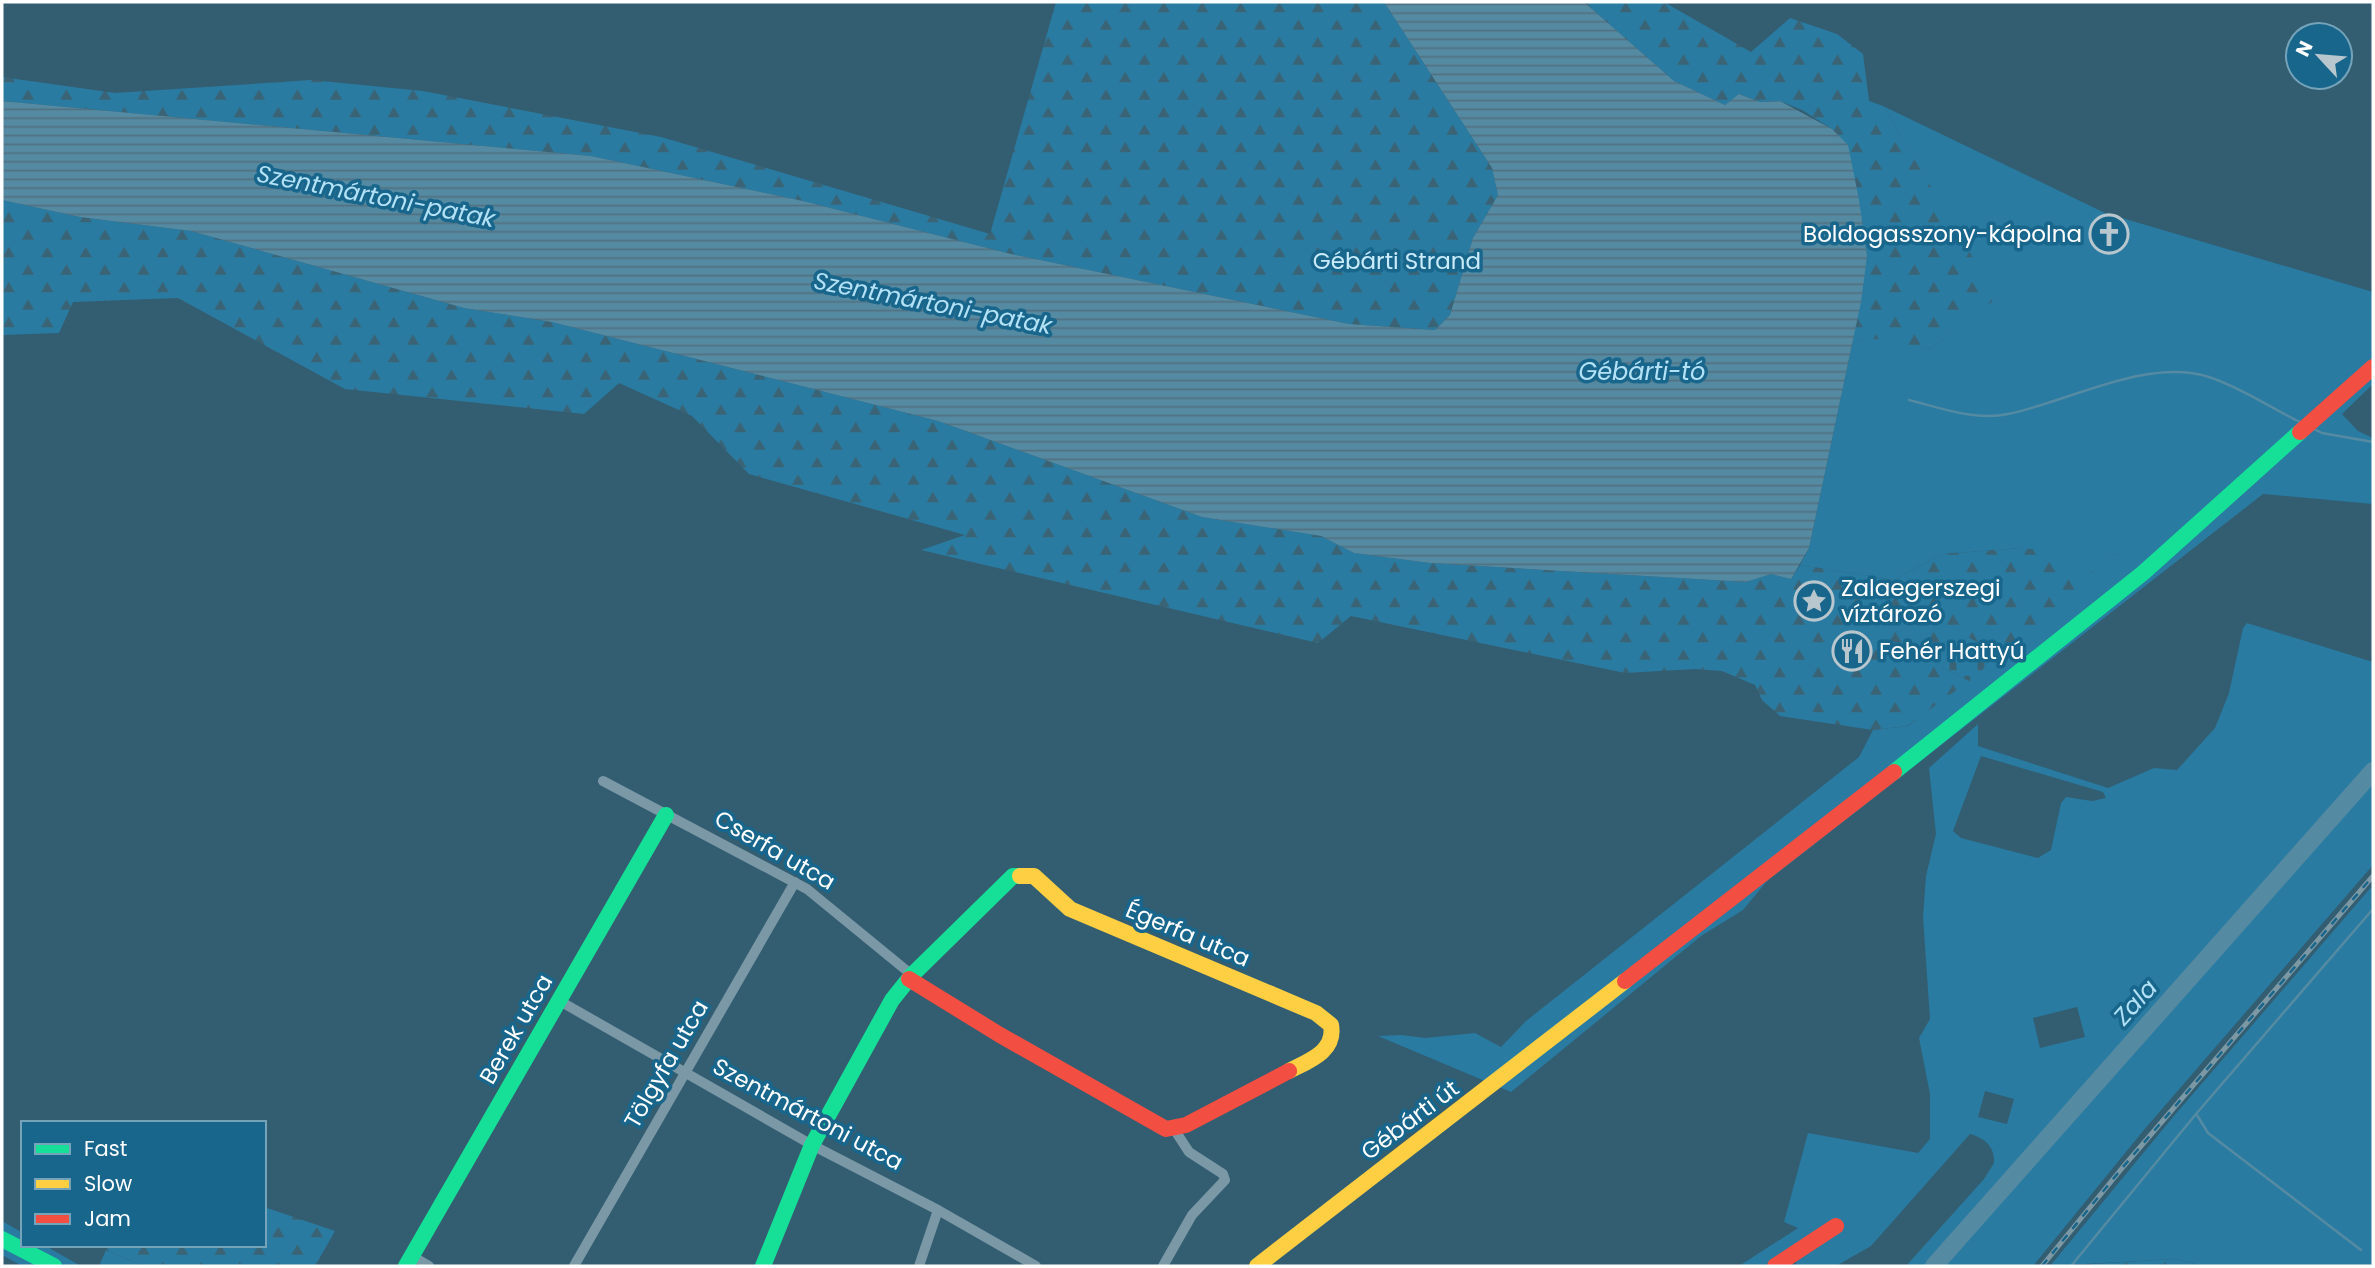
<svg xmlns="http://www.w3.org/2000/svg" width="2375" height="1268" viewBox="0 0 2375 1268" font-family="Poppins,sans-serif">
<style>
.green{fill:#297ba1;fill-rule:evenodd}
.forest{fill:url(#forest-firs)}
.cemetery{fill:url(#cemetery-stones)}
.water{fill:url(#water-rules)}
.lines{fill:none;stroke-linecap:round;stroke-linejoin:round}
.stream{stroke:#558aa3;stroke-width:2.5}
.river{stroke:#558aa3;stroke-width:18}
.street{stroke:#7a98a6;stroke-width:10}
.fast{stroke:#16e098;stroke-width:16}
.slow{stroke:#ffcf43;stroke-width:16}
.jam{stroke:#f24e42;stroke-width:16}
.rail-casing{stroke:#7b98a4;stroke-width:5}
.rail{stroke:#18668c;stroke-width:2.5;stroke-dasharray:8;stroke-linecap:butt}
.labels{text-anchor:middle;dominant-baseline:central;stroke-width:7;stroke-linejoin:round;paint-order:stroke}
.poi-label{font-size:23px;fill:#fff;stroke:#18668c;text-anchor:start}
.park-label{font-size:23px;fill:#c9ebfa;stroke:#18668c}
.street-label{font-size:23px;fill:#fff;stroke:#18668c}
.water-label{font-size:24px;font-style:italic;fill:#b3e2f6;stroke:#18668c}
</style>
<defs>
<pattern id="forest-firs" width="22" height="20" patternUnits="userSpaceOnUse" patternTransform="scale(1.75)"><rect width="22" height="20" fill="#297ba1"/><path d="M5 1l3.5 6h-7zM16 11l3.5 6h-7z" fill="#3a6476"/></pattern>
<pattern id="cemetery-stones" width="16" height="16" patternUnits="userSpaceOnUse" patternTransform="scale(1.75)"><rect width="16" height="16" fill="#297ba1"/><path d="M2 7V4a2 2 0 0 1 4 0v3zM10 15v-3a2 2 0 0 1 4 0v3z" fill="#3a6476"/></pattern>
<pattern id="water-rules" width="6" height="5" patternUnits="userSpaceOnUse" patternTransform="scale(1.75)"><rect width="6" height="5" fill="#558aa3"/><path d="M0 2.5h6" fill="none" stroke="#517180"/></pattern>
</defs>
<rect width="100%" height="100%" fill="#335d71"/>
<!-- green -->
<path class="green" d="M1883 106 2105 213 2373 292V384L2342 414 2358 431 2373 438V504L2263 494 1767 881 1743 910 1701 936 1511 1092 1378 1036 1401 1035 1425 1038 1475 1033 1501 1047 1526 1021 1859 757 1873 730 1908 726 1994 650 2118 557 2114 554 2080 583 2022 548 1942 554 1894 580 1800 565 1809 548 1853 340 1880 338 1930 349 1996 298Z
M2247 623 2373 662V865L2143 1131 2033 1266H1906L1984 1179 1994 1163C1995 1147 1985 1138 1970 1134L1871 1246 1836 1266H1795L1799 1254 1782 1266H1739L1798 1228 1784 1222 1808 1133 1918 1153 1930 1139V1094L1919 1038 1930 1019 1923 917 1926 876 1936 834 1929 768 1978 724V746L2108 788 2154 768 2177 770 2215 728 2229 693 2243 628ZM1981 756 2103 792 2106 798 2092 801 2066 797 2061 803 2051 850 2038 858 1961 838 1953 831ZM2077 1007 2085 1037 2040 1048 2033 1018ZM1985 1091 2014 1099 2007 1124 1978 1117Z
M2373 885V1266H2203L2175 1259 2050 1266 2173 1117Z
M2 1221 23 1233V1245H44L81 1266H22L2 1255Z
M106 1250 144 1266H99Z"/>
<!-- forest -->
<path class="forest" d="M1056 2H1384L1492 168 1498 195 1473 238 1450 315 1435 330 1349 324 1011 254 803 201 591 156 2 101V77L115 93 311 80 423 91 661 137 990 234Z
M1584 2H1664L1751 52 1790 18 1837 34 1863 54 1869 101 1883 106 1997 298 1930 349 1880 339 1853 340 1867 256 1847 145 1832 129 1802 110 1780 101 1760 102 1740 94 1725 105 1674 81Z
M2 200 80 217 191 231 464 308 552 322 938 421 1202 517 1321 536 1354 553 1430 563 1746 582 1771 574 1791 579 1800 565 1894 580 1942 554 2022 548 2041 550 2063 561 2080 582 2114 554 2119 557 1982 671 1993 650 1943 668 1969 681 1907 726 1873 730 1780 716 1762 700 1755 685 1722 671 1695 669 1625 673 1351 616 1318 643 921 550 965 535 749 474 692 416 619 383 584 414 345 389 178 298 73 302 59 333 2 335Z
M264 1207 335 1231 315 1266H144L106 1250 109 1245H264Z
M2175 1259 2203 1266H2090L2092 1264Z"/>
<!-- cemetery -->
<path class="cemetery" d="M1961 634 1994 650 1982 671 1969 681 1943 668Z"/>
<!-- water -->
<path class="water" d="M1384 2H1584L1674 81 1725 105 1739 94 1760 102 1780 101 1832 129 1848 145 1859 200 1867 256 1861 302 1809 548 1791 579 1771 574 1746 582 1430 563 1354 553 1321 536 1202 517 938 421 552 322 464 308 191 231 80 217 2 200V101L591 156 803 201 1011 254 1349 324 1435 330 1450 315 1473 238 1498 195 1492 168Z"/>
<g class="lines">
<!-- stream -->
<path class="stream" d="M1909 400C1941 408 1974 421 2008 414 2068 402 2147 357 2209 377 2240 387 2271 408 2300 422
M2312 428 2322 433 2373 442
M2197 1115 2208 1133 2361 1250
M2071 1266 2196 1114 2373 909"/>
<!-- river -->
<path class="river" d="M1934 1266 2373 771"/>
<!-- street -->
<path class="street" d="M603 781 807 889 912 975
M558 1000 812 1145 938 1210 1036 1266
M412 1256 429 1266
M574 1266 795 882
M919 1266 938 1210
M1163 1266 1192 1215 1225 1180 1223 1174 1189 1152 1174 1129"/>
<!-- fast -->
<path class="fast" d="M1894 772 2143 573 2300 432
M2 1239 54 1266
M406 1266 666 815
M763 1266 812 1145 892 1000 912 975 1013 876H1020"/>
<!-- slow -->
<path class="slow" d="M1020 876H1034L1070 909 1316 1013 1331 1025C1336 1052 1308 1061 1289 1071
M1257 1266 1625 981"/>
<!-- jam -->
<path class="jam" d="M2300 432 2373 367
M909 979 1000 1035 1166 1129 1186 1125 1289 1071
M1625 981 1894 772
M1775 1266 1836 1226"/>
<!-- rail casing -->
<g class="rail-casing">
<path id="rail" d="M2042 1266 2123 1167 2373 876"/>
</g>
<!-- rail -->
<use href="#rail" class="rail"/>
</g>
<!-- icons -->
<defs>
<g id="church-ring" transform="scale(2.0125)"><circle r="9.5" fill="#18668c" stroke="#b8c6cd" stroke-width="1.5"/><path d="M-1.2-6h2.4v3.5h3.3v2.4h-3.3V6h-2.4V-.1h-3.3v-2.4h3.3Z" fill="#b8c6cd"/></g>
<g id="sight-ring" transform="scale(2.0125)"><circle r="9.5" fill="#18668c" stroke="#b8c6cd" stroke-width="1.5"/><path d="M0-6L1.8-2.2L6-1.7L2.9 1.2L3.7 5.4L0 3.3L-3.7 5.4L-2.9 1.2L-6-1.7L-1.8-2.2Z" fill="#b8c6cd"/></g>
<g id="restaurant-ring" transform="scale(2.0125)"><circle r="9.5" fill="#18668c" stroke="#b8c6cd" stroke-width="1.5"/><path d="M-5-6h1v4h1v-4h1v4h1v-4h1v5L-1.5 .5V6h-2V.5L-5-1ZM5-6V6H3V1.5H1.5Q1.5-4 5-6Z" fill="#b8c6cd"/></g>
</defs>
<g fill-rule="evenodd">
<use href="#church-ring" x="2109" y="234"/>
<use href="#sight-ring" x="1814" y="601"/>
<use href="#restaurant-ring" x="1852" y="651"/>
</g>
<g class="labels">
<!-- poi labels -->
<g class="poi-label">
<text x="2082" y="234" text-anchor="end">Boldogasszony-kápolna</text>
<text x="1841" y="588">Zalaegerszegi<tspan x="1841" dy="26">víztározó</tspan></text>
<text x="1879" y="651">Fehér Hattyú</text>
</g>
<!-- park labels -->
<g class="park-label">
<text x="1397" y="261">Gébárti Strand</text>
</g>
<!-- street labels -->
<g class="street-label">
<text transform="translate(775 850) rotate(30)">Cserfa utca</text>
<text transform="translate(1188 934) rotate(23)">Égerfa utca</text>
<text transform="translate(516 1029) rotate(-60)">Berek utca</text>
<text transform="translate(666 1064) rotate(-60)">Tölgyfa utca</text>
<text transform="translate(808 1114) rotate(28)">Szentmártoni utca</text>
<text transform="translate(1410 1120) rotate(-37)">Gébárti út</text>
</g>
<!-- water labels -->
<g class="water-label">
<text transform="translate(376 196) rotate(11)">Szentmártoni-patak</text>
<text transform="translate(933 303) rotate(11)">Szentmártoni-patak</text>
<text x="1642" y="371">Gébárti-tó</text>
<text transform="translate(2135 1002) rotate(-48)">Zala</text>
</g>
</g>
<!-- border -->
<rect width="2375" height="1268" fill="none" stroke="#ffffff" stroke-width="7"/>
<!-- legend -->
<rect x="21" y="1121" width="245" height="126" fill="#18668c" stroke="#74a3ba" stroke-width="2"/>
<rect x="35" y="1144" width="35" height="10" fill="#16e098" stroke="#74a3ba" stroke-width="2"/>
<text x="84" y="1156" font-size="21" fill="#ffffff">Fast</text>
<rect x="35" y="1179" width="35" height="10" fill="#ffcf43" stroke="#74a3ba" stroke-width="2"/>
<text x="84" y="1191" font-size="21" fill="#ffffff">Slow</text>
<rect x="35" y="1214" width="35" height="10" fill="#f24e42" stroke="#74a3ba" stroke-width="2"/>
<text x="84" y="1226" font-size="21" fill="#ffffff">Jam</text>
<!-- north arrow -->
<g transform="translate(2319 56) rotate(296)"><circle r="33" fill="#18668c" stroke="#74a3ba" stroke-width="2"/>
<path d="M0-5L12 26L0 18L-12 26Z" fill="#b8c6cd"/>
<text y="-10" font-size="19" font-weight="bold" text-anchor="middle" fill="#ffffff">N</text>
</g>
</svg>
